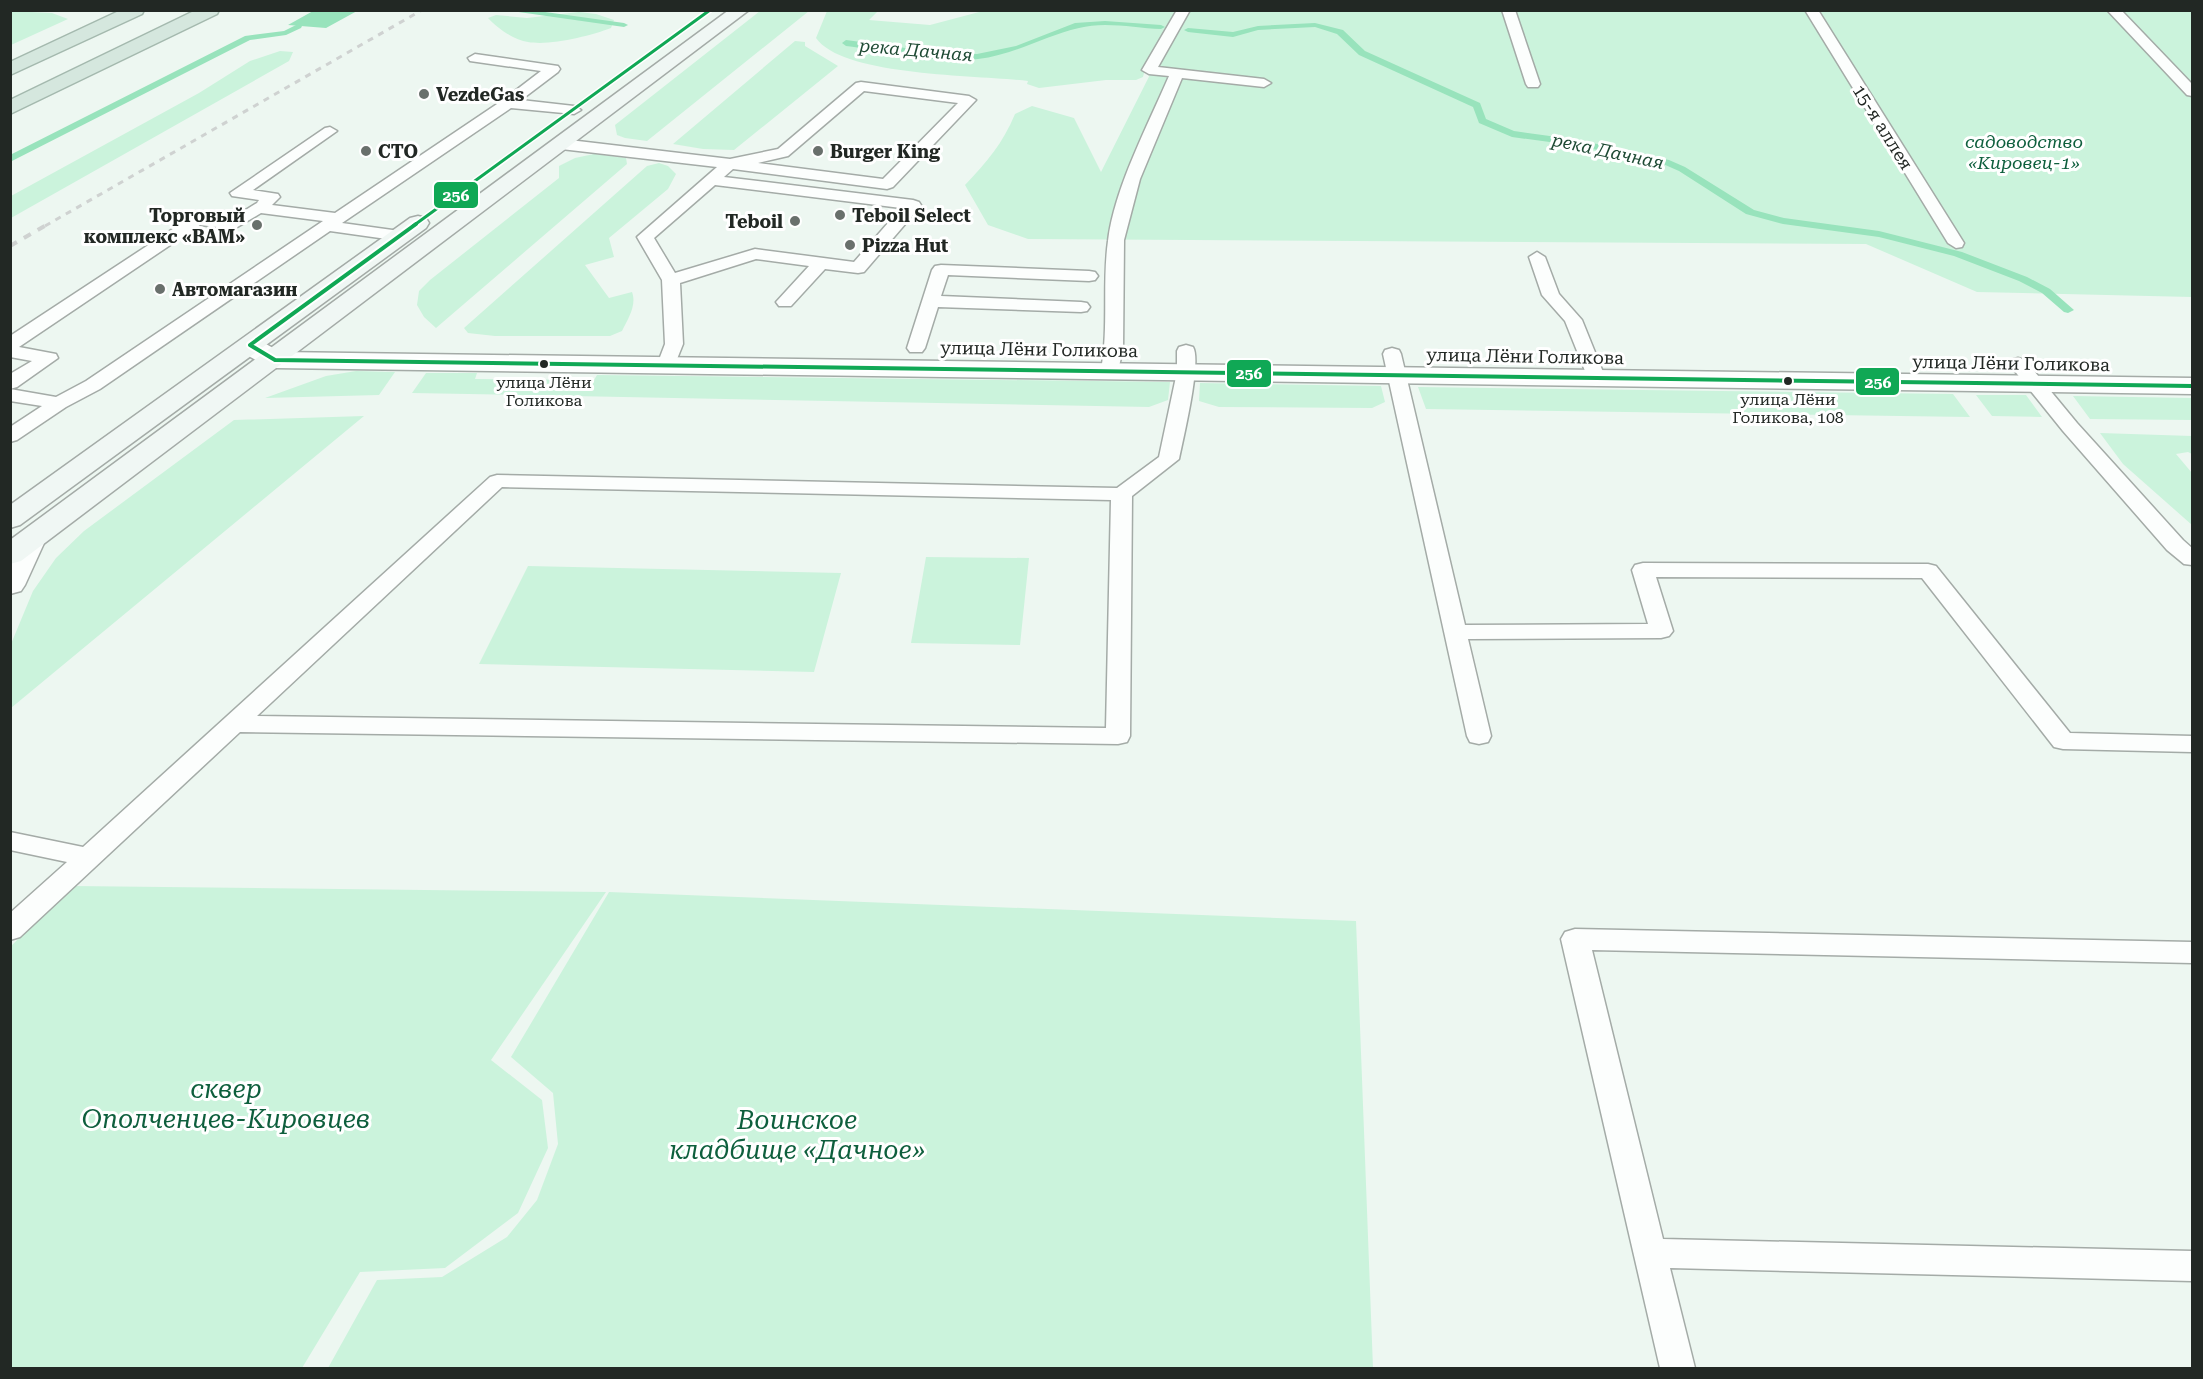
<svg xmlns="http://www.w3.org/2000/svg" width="2203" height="1379" viewBox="0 0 2203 1379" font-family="'Roboto Serif',serif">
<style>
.green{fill:#cbf3dc}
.water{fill:#98e3bc}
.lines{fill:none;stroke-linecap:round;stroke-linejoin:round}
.stream{fill:#98e3bc;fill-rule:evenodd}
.service-casing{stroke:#a4aba7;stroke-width:3}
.minor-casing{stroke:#a4aba7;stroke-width:3}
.tertiary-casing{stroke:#a4aba7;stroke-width:3}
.secondary-casing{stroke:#a4aba7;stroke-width:3}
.motorway-casing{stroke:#a4b9ae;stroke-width:3}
.service{fill:#fcfefd;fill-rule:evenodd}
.minor{fill:#fcfefd;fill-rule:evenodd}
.tertiary{fill:#fcfefd;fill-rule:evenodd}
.secondary{fill:#f0f7f4;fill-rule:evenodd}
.motorway{fill:#d5e7de;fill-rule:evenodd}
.rail-far1{stroke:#cfd2d1;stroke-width:3;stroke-dasharray:6 6;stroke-linecap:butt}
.rail{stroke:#cfd2d1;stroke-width:4;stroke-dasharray:8 8;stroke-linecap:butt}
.bus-1-far1-casing{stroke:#fff;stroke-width:6}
.bus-1-casing{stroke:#fff;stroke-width:8}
.bus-1-far1{stroke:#10a855;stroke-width:3}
.bus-1{stroke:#10a855;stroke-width:4}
.poi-dot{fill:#69706c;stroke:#fff;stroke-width:2}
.bus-dot{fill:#222824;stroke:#fff;stroke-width:2}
.labels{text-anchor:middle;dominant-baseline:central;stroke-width:6;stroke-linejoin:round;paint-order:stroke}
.far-bus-label{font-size:16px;fill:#222824;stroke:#fff}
.far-water-label{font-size:18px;font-style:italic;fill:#1e4a34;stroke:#fff}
.far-poi-label{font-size:18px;font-weight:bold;fill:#222824;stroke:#fff;text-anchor:start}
.far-street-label{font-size:18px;fill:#222824;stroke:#fff}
.far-park-label{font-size:18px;font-style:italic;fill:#0e5f3d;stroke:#fff}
.near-park-label{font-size:26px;font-style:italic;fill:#0e5f3d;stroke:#fff}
.line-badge{stroke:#fff;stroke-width:2}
.badge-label{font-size:16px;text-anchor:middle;font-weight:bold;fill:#fff}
</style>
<rect width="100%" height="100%" fill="#edf7f1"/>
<!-- green -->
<path class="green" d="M10 11 52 13 68 19 11 45Z
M760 11H809L647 141 625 138 617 135 615 125Z
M827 11H878L869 20 930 25 983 11H1178L1145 69 1143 77 1136 80H1106L1039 88 1027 84 1028 81C982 75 843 77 816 38Z
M1182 11H2192V297L1977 292 1866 244 1028 239 988 225 965 185C987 162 1003 143 1015 114L1032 106 1074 118 1101 172Z
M579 12 596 14 614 20 611 28C590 36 550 46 528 42 514 40 497 28 488 18L496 15 527 18Z
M795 41 805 42V46L838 66 734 150 703 149 673 144Z
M280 51 293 52 289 61 11 218V196L199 93 250 61Z
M594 154 626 158 627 164 436 328 424 317 417 305 419 291 430 280 559 178V166L575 158Z
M659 163 668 166 676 174 668 189 609 238 614 257 585 265 609 298 632 292C637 305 628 319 622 331L610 336H495L468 333 464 328 647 166Z
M356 371 395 372 379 395 265 398 326 376Z
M426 373H477L475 379 594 380 597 375 1170 382 1168 400 1149 407 412 393Z
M1200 383 1381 386 1385 402 1372 408 1219 407 1199 401Z
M1418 387 1953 394 1970 417 1426 409Z
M1976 395H2026L2042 417 1992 416Z
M2073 396 2192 398V420L2090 419Z
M364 416 11 708V644L33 591 56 558 84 531 234 420Z
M2100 433 2192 436V454L2188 452 2176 454 2192 473V525L2123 464Z
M926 557 1029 558 1020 645 911 643Z
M528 566 841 573 814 672 479 664Z
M73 886 606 892 491 1060 542 1100 548 1148 518 1213 445 1268 360 1272 302 1368H11V946Z
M609 892 1356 921 1373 1368H328L377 1280 442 1277 507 1237 537 1200 558 1144 553 1093 511 1057Z"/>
<!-- water -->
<path class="water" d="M313 11V10L357 11 326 28 288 25Z"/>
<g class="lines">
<!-- stream -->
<path class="stream" d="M504 10H531L624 23 628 25 624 27Z
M1105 21 1161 25 1165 27 1161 29C1135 28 1104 21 1079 28 1044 36 1014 55 978 59 941 64 885 51 846 46L842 43 846 40 943 53 977 54 1016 46 1075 23Z
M1315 23 1343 30 1365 51 1480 103 1486 119 1514 131 1579 140 1669 160 1685 167 1754 210 1784 218 1879 231 1962 252 2027 277 2050 289 2074 310 2068 313 2064 312 2042 293 2019 281 1954 256 1879 237 1783 224 1746 214 1679 171 1663 164 1579 146 1512 137 1479 123 1473 107 1359 55 1337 34 1315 27 1258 30 1233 37 1188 32 1184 30 1188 28 1233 32 1258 26Z
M298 24 302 26 301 28 286 35 250 40 10 162V155L245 36 284 31Z"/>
<!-- service casing -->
<g class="service-casing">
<path id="service" d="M1177 10H1190L1158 67 1264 79 1271 83 1264 87 1182 78 1140 179 1124 240 1123 350 1117 374H1103L1101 370C1109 327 1102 284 1108 241 1114 189 1148 125 1169 76L1149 74 1142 70Z
M1502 10H1515L1540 84 1538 87H1528L1526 84Z
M1805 10H1818L1964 243 1962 247 1956 248 1948 243Z
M2107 10H2121L2192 84V96L2187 95Z
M475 54 558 66 560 69 558 72 521 100 574 106 581 110 574 114 511 108 342 223 407 232 409 236 407 240 401 241 330 231 100 389 66 407 17 440 10 442V427L42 406 10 401V389L56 397 86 381 323 221 261 213 234 229 200 225 19 347 56 354 58 358 17 387 10 389V374L32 361 10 357V336L191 217 231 219 257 203 259 200 232 196 230 193 325 128 330 127 337 131 253 190 278 194 280 197 272 205 335 213 503 100 541 71 470 61 468 58Z
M861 82 969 96 976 100 893 187 887 189 733 169 724 177 913 200 919 202 921 205 919 208 864 272 858 273 825 269 791 306H779L776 302 809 266 756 259 680 283 683 344 673 369H659L657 365 665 344 662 280 637 237 717 167 561 149 553 144 556 141 561 139 730 159 778 149 856 83ZM864 91 958 103 883 179 758 163 788 156ZM715 185 901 208 854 262 755 249 675 273 654 238Z
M1537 252 1545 257 1559 294 1582 320 1605 377 1603 381H1589L1565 321 1542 295 1529 257Z
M941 265 1089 271 1095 272 1098 276 1095 280 1089 281 948 275 941 296 1081 302 1087 303 1090 307 1087 311 1081 312 938 307 925 348 922 352H910L907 348 932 270 935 266Z
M1186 345 1193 347C1202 361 1183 439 1179 459L1132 496 1130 736 1127 742 1118 744 240 732 20 937 10 940V913L67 862 10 850V832L83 847 490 477 497 475 1117 488 1159 457 1177 372V351L1179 347ZM502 487 1111 500 1106 728 257 716Z
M1392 348 1399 350 1401 354 1465 625 1648 624 1632 570 1635 565 1643 563 1928 564 1936 566 2070 733 2192 736V752L2063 749 2054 747 1922 578 1656 577 1673 631 1669 636 1661 638 1468 639 1491 736 1488 742 1479 744 1470 742 1467 736 1383 354 1385 350Z
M2018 358 2025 360 2077 423 2183 540 2192 548V565L2184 564 2167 550 2063 431 2009 364 2011 360Z
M1575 929 2192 942V963L1592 950 1663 1239 2192 1251V1281L1670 1268 1695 1368H1660L1561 939 1565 932Z"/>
</g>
<!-- minor casing -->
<g class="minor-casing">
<path id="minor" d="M30 532 40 535 45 541 25 585 21 591 10 594V551L20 535Z"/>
</g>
<!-- tertiary casing -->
<g class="tertiary-casing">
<path id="tertiary" d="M250 337 259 340 280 352 2192 378V394L275 368C262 364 245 356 237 345L241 340Z"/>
</g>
<!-- secondary casing -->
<g class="secondary-casing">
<path id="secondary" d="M729 10H749L21 561 10 564V540Z
M418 216 426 218 429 223 426 228 20 525 10 528V505L410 218Z"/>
</g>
<!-- motorway casing -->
<g class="motorway-casing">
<path id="motorway" d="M121 10H144L142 14 10 75V62Z
M196 10H219L217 14 10 114V100Z"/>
</g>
<!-- service -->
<use href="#service" class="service"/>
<!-- minor -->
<use href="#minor" class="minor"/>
<!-- tertiary -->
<use href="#tertiary" class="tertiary"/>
<!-- secondary -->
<use href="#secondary" class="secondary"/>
<!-- motorway -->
<use href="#motorway" class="motorway"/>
<!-- rail-far1 -->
<path class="rail-far1" d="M45 226 422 10"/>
<!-- rail -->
<path class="rail" d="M10 246 48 224"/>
<!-- bus-1-far1 casing -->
<g class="bus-1-far1-casing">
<path id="bus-1-far1" d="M413 226 710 10"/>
</g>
<!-- bus-1 casing -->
<g class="bus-1-casing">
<path id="bus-1" d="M416 224 250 345 275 360 2192 386"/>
</g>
<!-- bus-1-far1 -->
<use href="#bus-1-far1" class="bus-1-far1"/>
<!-- bus-1 -->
<use href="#bus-1" class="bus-1"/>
</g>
<!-- markers -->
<g class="poi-dot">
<circle cx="424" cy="94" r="6"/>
<circle cx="366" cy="151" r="6"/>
<circle cx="818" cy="151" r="6"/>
<circle cx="840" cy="215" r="6"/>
<circle cx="795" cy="221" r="6"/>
<circle cx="257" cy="225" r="6"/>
<circle cx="850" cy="245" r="6"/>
<circle cx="160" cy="289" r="6"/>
</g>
<g class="bus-dot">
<circle cx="544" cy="364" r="5"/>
<circle cx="1788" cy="381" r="5"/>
</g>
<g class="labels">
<!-- far-bus labels -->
<g class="far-bus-label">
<text x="544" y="382">улица Лёни<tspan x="544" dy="18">Голикова</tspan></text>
<text x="1788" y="399">улица Лёни<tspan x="1788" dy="18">Голикова, 108</tspan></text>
</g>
<!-- far-water labels -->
<g class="far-water-label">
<text transform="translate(916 50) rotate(5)">река Дачная</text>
<text transform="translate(1608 151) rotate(12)">река Дачная</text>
</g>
<!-- far-poi labels -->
<g class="far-poi-label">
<text x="436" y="94">VezdeGas</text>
<text x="378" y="151">СТО</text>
<text x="830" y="151">Burger King</text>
<text x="245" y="215" text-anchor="end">Торговый<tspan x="245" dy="21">комплекс «ВАМ»</tspan></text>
<text x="852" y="215">Teboil Select</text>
<text x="783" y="221" text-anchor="end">Teboil</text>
<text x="862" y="245">Pizza Hut</text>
<text x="172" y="289">Автомагазин</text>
</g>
<!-- far-street labels -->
<g class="far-street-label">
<text transform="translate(1883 127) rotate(58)">15-я аллея</text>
<text transform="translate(1039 349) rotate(1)">улица Лёни Голикова</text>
<text transform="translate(1525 356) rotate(1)">улица Лёни Голикова</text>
<text transform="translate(2011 363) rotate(1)">улица Лёни Голикова</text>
</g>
<!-- far-park labels -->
<g class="far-park-label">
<text x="2024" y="141">садоводство<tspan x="2024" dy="21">«Кировец-1»</tspan></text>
</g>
<!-- near-park labels -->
<g class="near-park-label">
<text x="226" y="1089">сквер<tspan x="226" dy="30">Ополченцев-Кировцев</tspan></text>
<text x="797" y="1120">Воинское<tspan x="797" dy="30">кладбище «Дачное»</tspan></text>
</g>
</g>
<g class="line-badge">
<rect x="433" y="181" width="46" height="28" rx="6" fill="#10a855"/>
<rect x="1226" y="359" width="46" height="29" rx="6" fill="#10a855"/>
<rect x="1855" y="367" width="45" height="29" rx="6" fill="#10a855"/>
</g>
<g class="badge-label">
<text x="456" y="201">256</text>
<text x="1249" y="379">256</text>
<text x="1878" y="388">256</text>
</g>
<!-- border -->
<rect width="2203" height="1379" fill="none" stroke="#222824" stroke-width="24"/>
</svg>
